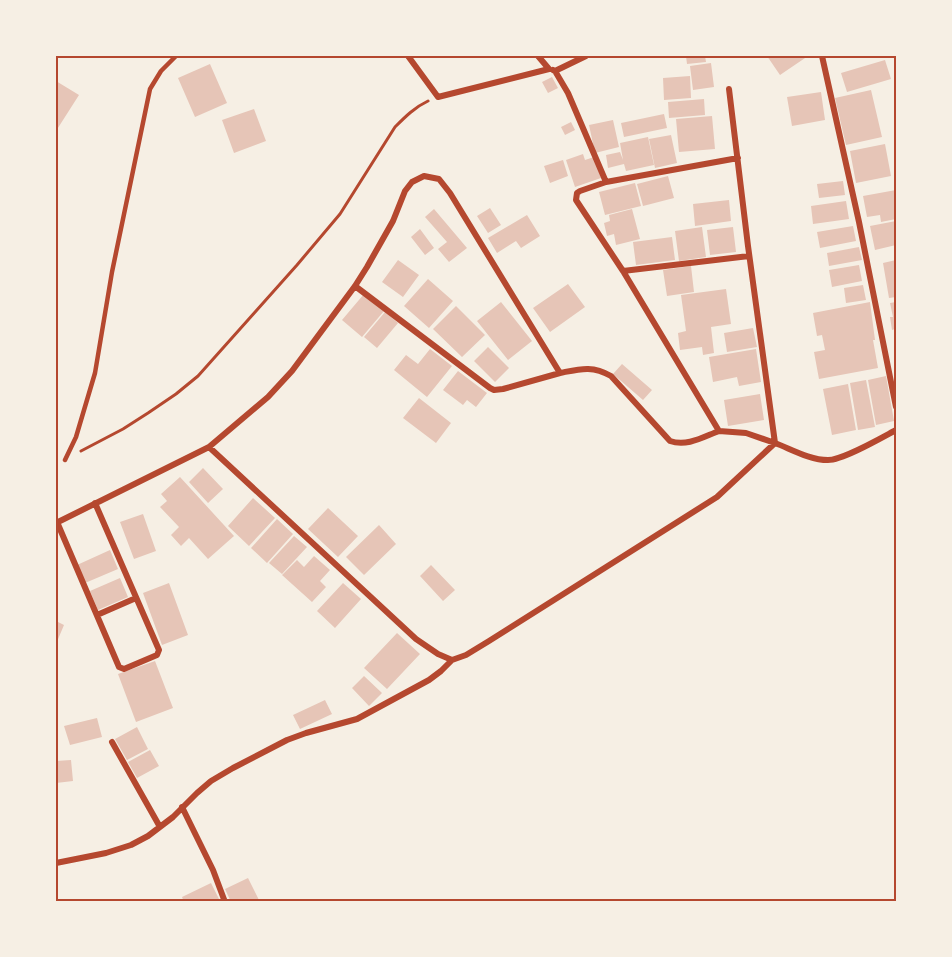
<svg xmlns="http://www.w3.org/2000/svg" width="952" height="957" viewBox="0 0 952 957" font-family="Inter,sans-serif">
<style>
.building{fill:#e6c5b7}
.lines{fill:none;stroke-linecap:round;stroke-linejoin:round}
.path{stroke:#b5482f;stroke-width:3}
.service{stroke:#b5482f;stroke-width:4.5}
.minor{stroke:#b5482f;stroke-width:6}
.neatline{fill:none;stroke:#b5482f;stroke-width:2}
</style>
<rect width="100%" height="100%" fill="#f6efe4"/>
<!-- building -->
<path class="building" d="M686 56H705L706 62 687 64Z
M767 56H808L780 75Z
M885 60 891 79 847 92 841 73Z
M711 63 714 87 693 90 690 66Z
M210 64 227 103 195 117 178 78Z
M690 76 691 98 664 100 663 78Z
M552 77 558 88 548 93 542 82Z
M56 81 79 95 56 131Z
M871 90 882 137 846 145 835 98Z
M821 92 825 120 792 126 787 97Z
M704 99 705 115 669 118 668 102Z
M254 109 266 141 234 153 222 120Z
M664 114 667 128 624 137 621 123Z
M712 116 715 149 679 152 676 119Z
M613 120 619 147 595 153 589 125Z
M571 122 575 130 565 135 561 127Z
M671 135 677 163 655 168 649 139Z
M648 137 654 165 626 171 624 164 608 168 606 155 620 152 623 160 620 143Z
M885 144 891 176 856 183 850 151Z
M583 154 585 160 594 157 601 178 575 187 566 160Z
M563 160 568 176 550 183 544 166Z
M668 176 674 198 643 206 637 184Z
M843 181 845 195 819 198 817 184Z
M635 183 641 206 605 215 599 192Z
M896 190V219L881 222 880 215 867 217 863 196Z
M729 200 731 221 695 226 693 204Z
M846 201 849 219 813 224 811 206Z
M490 208 501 225 488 233 477 216Z
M434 209 467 248 449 262 438 249 447 242 425 217Z
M632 209 640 239 616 245 614 234 607 236 604 223 610 221 609 215Z
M527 215 540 236 521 248 516 241 497 253 488 238Z
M896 221V245L875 250 870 226Z
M853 226 856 241 820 248 817 232Z
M702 227 706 257 679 261 675 231Z
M733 227 736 252 710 255 707 230Z
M420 229 434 248 425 255 411 237Z
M672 237 675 260 636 265 633 242Z
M859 247 862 260 829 266 827 253Z
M398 260 419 275 403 297 382 282Z
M896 260V297L889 298 883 263Z
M859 265 862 281 832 287 829 270Z
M691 266 694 292 667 296 663 270Z
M428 279 453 301 429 328 404 306Z
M568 284 585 307 550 332 533 308Z
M863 285 866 300 846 303 844 288Z
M726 289 731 324 711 327 714 353 703 355 702 347 680 350 678 333 686 331 681 295Z
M364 294 384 311 362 337 342 320Z
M501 302 532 341 508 360 477 321Z
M870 302 875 340H873L878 368 819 379 814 352 825 350 822 335 817 336 813 313Z
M896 302V333H895V329L892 330 890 317H893L890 303Z
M456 306 485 335 462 357 433 329Z
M385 312 398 323 377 348 364 337Z
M753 328 757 347 727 352 724 333Z
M488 347 509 368 495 382 474 361Z
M430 349 452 366 427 397 394 370 406 355 418 364Z
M756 349 761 382 739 386 737 377 713 382 709 357Z
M622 364 652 390 643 400 613 374Z
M458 371 487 393 476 407 467 400 463 405 443 390Z
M886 376 894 421 876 425 868 380Z
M866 380 875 427 858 430 850 383Z
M848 384 856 430 832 435 823 389Z
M760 394 764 420 728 426 724 400Z
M419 398 451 423 436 443 403 418Z
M203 468 223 489 208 503 189 482Z
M180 477 234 536 208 559 189 538 181 546 171 535 179 527 160 507 167 501 161 494Z
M253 498 275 518 249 546 228 526Z
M328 508 358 536 338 557 308 529Z
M143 514 156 551 134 559 120 522Z
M277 519 293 534 267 563 251 548Z
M379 525 396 544 364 575 346 557Z
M294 536 307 547 282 574 269 563Z
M110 550 118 569 85 583 77 565Z
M314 556 330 570 320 581 326 587 312 602 282 575 297 560 304 567Z
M431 565 455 590 443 601 420 576Z
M120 578 128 597 98 610 90 591Z
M169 583 188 635 162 645 143 593Z
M343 583 361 599 335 628 317 611Z
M56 621 64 625 56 644Z
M397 633 420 654 387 689 364 668Z
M155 661 173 708 136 722 118 674Z
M364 676 382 693 369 706 352 688Z
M325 700 332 714 300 729 293 715Z
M97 718 102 737 70 745 64 726Z
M137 727 148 749 127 760 115 739Z
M150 750 159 766 137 778 128 762Z
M71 760 73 781 56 783V761Z
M248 878 260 902H231L225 889Z
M211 883 219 899 215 902H184L182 897Z"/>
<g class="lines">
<!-- path -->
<path class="path" d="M81 451 123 429 148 413 176 394 198 376 297 265 340 214 395 127C405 117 415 107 428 101"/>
<!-- service -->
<path class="service" d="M65 460 76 437 95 373 112 272 150 89 161 71 176 56"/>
<!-- minor -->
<path class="minor" d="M408 56 438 97 549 69 538 56
M822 56 859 222 896 407
M553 70 555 71 586 56
M555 71 568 93 606 182
M623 271 749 256
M355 286 490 388 494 390 503 389 560 373
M719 431 746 433 775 443 748 246 729 89
M209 447 416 639 438 654 452 660
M57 522 119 667 124 669 157 655 159 650 95 503
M56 523 209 447 268 397 292 371 355 286 367 267 393 221 405 191 412 182 424 176 439 179 450 193 560 373C580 369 592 365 611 376L670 441C687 447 703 437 719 431L623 271 576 200 577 193 580 191 606 182 738 158
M97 615 136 598
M112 742 160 827
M182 807 213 870 225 902
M56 863 106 853 131 845 148 836 173 817 197 793 211 781 233 768 287 740 306 733 357 719 429 680 441 671 452 660 466 655 489 641 717 497 775 443C791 449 810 460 828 460 843 460 881 438 896 430"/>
</g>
<!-- border -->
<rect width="952" height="957" fill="none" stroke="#f6efe4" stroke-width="114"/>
<rect x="57" y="57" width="838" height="843" class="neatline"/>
</svg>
